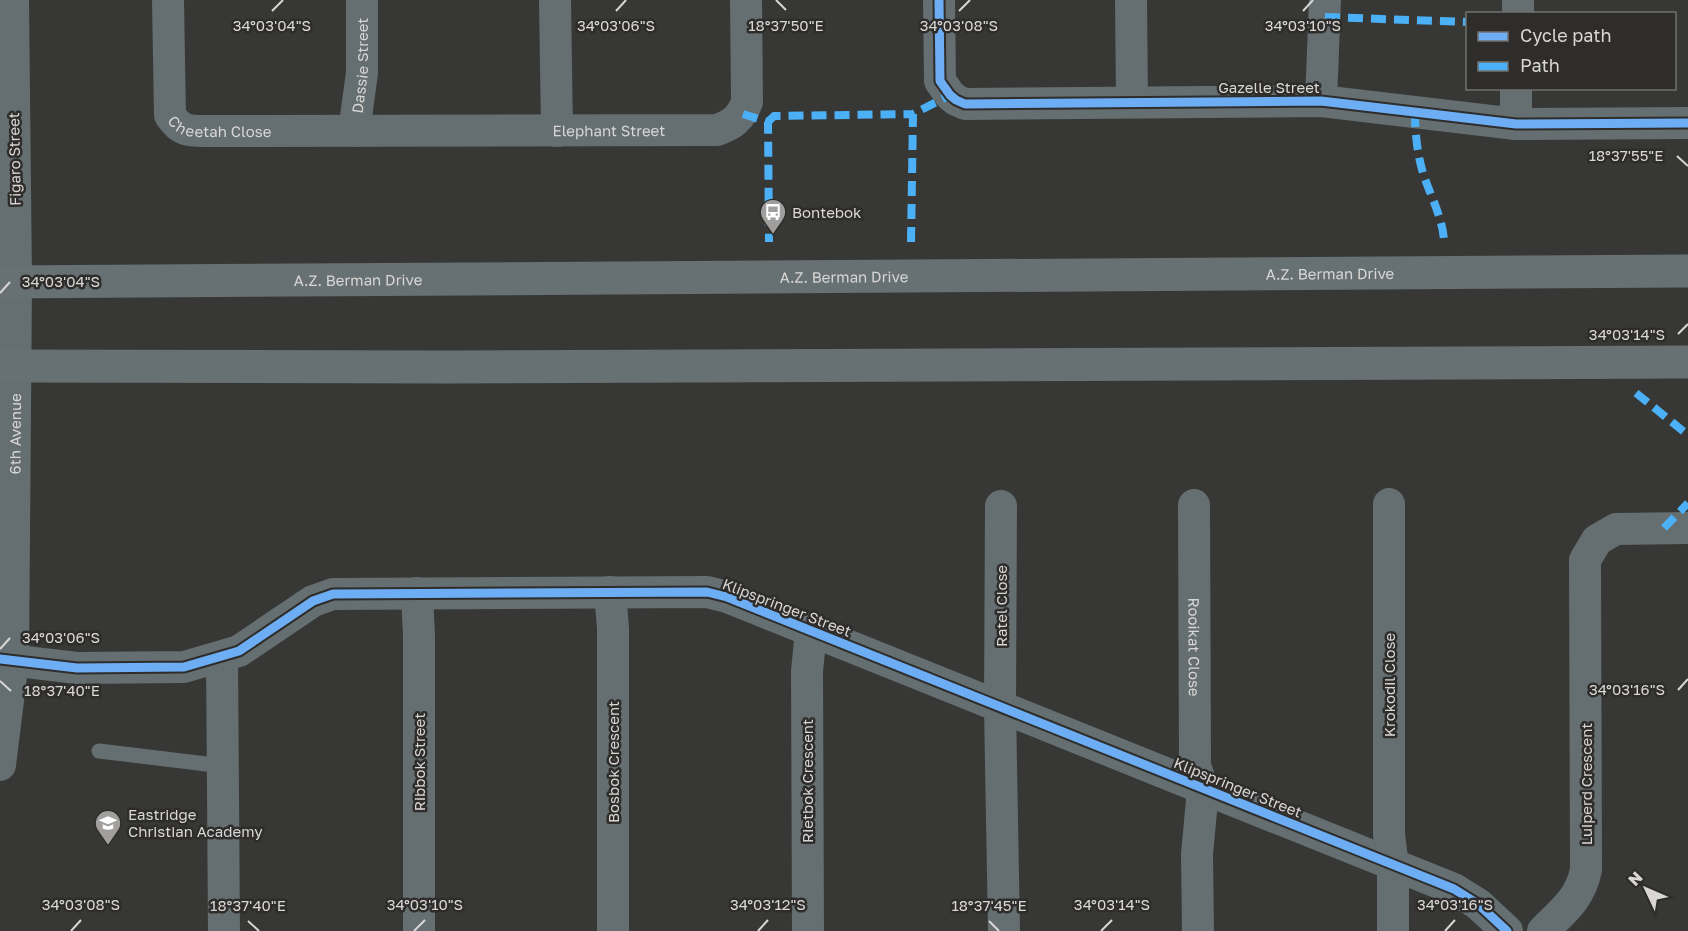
<svg xmlns="http://www.w3.org/2000/svg" width="1688" height="931" viewBox="0 0 1688 931" font-family="'Golos Text',sans-serif">
<style>
.lines{fill:none;stroke-linecap:round;stroke-linejoin:round}
.lane{stroke:#656e70;stroke-width:15}
.street{stroke:#656e70;stroke-width:32}
.secondary{stroke:#677072;stroke-width:33}
.quiet{stroke:#4cb0f7;stroke-width:8;stroke-dasharray:15 8;stroke-linecap:butt}
.cycleway-casing{stroke:#2e2d2b;stroke-width:13}
.cycleway{stroke:#6dadf4;stroke-width:9}
.ticks{fill:none;stroke:#d8d7d6;stroke-width:2}
.labels{text-anchor:middle;dominant-baseline:central;stroke-width:5;stroke-linejoin:round;paint-order:stroke}
.street-label{font-size:15px;fill:#d8d7d6;stroke:#2e2d2b}
.poi-label{font-size:15px;fill:#d8d7d6;stroke:#2e2d2b;text-anchor:start}
.ticks-label{font-size:15px;text-anchor:middle;fill:#d8d7d6;stroke:#2e2d2b;stroke-width:5;stroke-linejoin:round;paint-order:stroke}
</style>
<rect width="100%" height="100%" fill="#373736"/>
<g class="lines">
<!-- lane -->
<path class="lane" d="M99 751 223 766"/>
<!-- street -->
<g class="street">
<path id="s1" d="M168 0 170 115C181 132 189 131 208 131L717 130C732 125 741 118 747 102L746 0"/>
<path d="M555 0 557 131"/>
<path d="M939 0 940 81 950 95 956 100 965 104 1321 101 1516 124 1688 123"/>
<path d="M1131 0 1132 102"/>
<path d="M1518 14V0"/>
<path d="M1321 101 1325 0"/>
<path d="M1516 124V88"/>
<path id="s2" d="M354 131 362 73V0"/>
<path d="M1389 504V835L1393 866V931"/>
<path id="s3" d="M1194 505 1195 765 1203 790 1197 854 1198 931"/>
<path d="M1001 506 1000 707 1004 931"/>
<path d="M610 592 613 628V931"/>
<path d="M417 593 419 637V931"/>
<path d="M222 657 224 931"/>
<path d="M0 659 77 668 184 667 239 651 313 601 333 594 707 592 727 597 1454 889 1478 904 1507 931"/>
<path id="s4" d="M0 765 13 660 16 282 13 0"/>
<path d="M808 931 807 671 811 631"/>
<path d="M1543 931C1563 911 1580 899 1586 870L1585 560 1597 540 1616 529 1688 528"/>
</g>
<!-- secondary -->
<g class="secondary">
<path id="s5" d="M0 282 1688 271"/>
<path d="M0 366 446 367 1688 362"/>
</g>
<!-- quiet -->
<path class="quiet" d="M1325 17 1468 22
M1415 112C1415 132 1417 153 1423 173 1430 195 1442 216 1444 240
M743 114 768 122 769 242
M768 122 774 116 913 114
M911 242 913 114 950 95
M1636 393 1688 435
M1664 528 1688 503"/>
<!-- cycleway casing -->
<g class="cycleway-casing">
<path id="cycleway" d="M939 0 940 81 950 95 956 100 965 104 1321 101 1516 124 1688 123
M0 659 77 668 184 667 239 651 313 601 333 594 707 592 727 597 1454 889 1478 904 1507 931"/>
</g>
<!-- cycleway -->
<use href="#cycleway" class="cycleway"/>
</g>
<!-- ticks -->
<path class="ticks" d="M776 0 786 10M272 11 283 0M616 11 626 0M959 11 970 0M1303 11 1313 0M1677 156 1688 166M0 293 10 282M1678 334 1688 324M0 649 10 638M0 681 11 691M1678 690 1688 679M248 921 259 931M989 921 999 931M71 931 81 920M414 931 425 920M758 931 768 920M1101 931 1112 920M1445 931 1455 920"/>
<!-- icons -->
<defs>
<g id="bus-pin" transform="scale(1.35)"><path d="M0 17L-7.5 6A9.5 9.5 0 1 1 7.5 6Z" fill="#a09f9e" stroke="#2e2d2b"/><path d="M-5-6H5V4H4V6H2V4H-2V6H-4V4H-5ZM-3.5-4V0h7V-4ZM-3.5 1.2v1.5H-2V1.2ZM2 1.2v1.5H3.5V1.2Z" fill="#fff"/></g>
<g id="school-pin" transform="scale(1.35)"><path d="M0 17L-7.5 6A9.5 9.5 0 1 1 7.5 6Z" fill="#a09f9e" stroke="#2e2d2b"/><path d="M0-5L7-2L0 1L-7-2ZM-4 1L0 2.5L4 1V4Q0 6-4 4Z" fill="#fff"/></g>
</defs>
<g fill-rule="evenodd">
<use href="#bus-pin" x="773" y="212"/>
<use href="#school-pin" x="108" y="823"/>
</g>
<g class="labels">
<!-- street labels -->
<g class="street-label">
<text stroke="none"><textPath href="#s2" startOffset="66">Dassie Street</textPath></text>
<text x="1269" y="87">Gazelle Street</text>
<text stroke="none"><textPath href="#s1" startOffset="170">Cheetah Close</textPath></text>
<text stroke="none"><textPath href="#s1" startOffset="560">Elephant Street</textPath></text>
<text transform="translate(14 159) rotate(-91)">Figaro Street</text>
<text stroke="none"><textPath href="#s5" startOffset="1330">A.Z. Berman Drive</textPath></text>
<text stroke="none"><textPath href="#s5" startOffset="844">A.Z. Berman Drive</textPath></text>
<text stroke="none"><textPath href="#s5" startOffset="358">A.Z. Berman Drive</textPath></text>
<text stroke="none"><textPath href="#s4" startOffset="332">6th Avenue</textPath></text>
<text transform="translate(1001 606) rotate(-90)">Ratel Close</text>
<text transform="translate(787 607) rotate(21)">Klipspringer Street</text>
<text stroke="none"><textPath href="#s3" startOffset="142">Rooikat Close</textPath></text>
<text transform="translate(1389 685) rotate(-90)">Krokodil Close</text>
<text transform="translate(419 762) rotate(-90)">Ribbok Street</text>
<text transform="translate(613 762) rotate(-90)">Bosbok Crescent</text>
<text transform="translate(807 781) rotate(-90)">Rietbok Crescent</text>
<text transform="translate(1586 784) rotate(-90)">Luiperd Crescent</text>
<text transform="translate(1238 787) rotate(22)">Klipspringer Street</text>
</g>
<!-- poi labels -->
<g class="poi-label">
<text x="792" y="212">Bontebok</text>
<text x="128" y="814">Eastridge<tspan x="128" dy="17">Christian Academy</tspan></text>
</g>
</g>
<g class="ticks-label">
<text x="786" y="31">18°37'50"E</text>
<text x="272" y="31">34°03'04"S</text>
<text x="616" y="31">34°03'06"S</text>
<text x="959" y="31">34°03'08"S</text>
<text x="1303" y="31">34°03'10"S</text>
<text x="1626" y="161">18°37'55"E</text>
<text x="61" y="287">34°03'04"S</text>
<text x="1627" y="340">34°03'14"S</text>
<text x="61" y="643">34°03'06"S</text>
<text x="1627" y="695">34°03'16"S</text>
<text x="62" y="696">18°37'40"E</text>
<text x="81" y="910">34°03'08"S</text>
<text x="425" y="910">34°03'10"S</text>
<text x="768" y="910">34°03'12"S</text>
<text x="1112" y="910">34°03'14"S</text>
<text x="1455" y="910">34°03'16"S</text>
<text x="248" y="911">18°37'40"E</text>
<text x="989" y="911">18°37'45"E</text>
</g>
<!-- legend -->
<rect x="1466" y="12" width="210" height="78" fill="#2e2d2b" stroke="#72716f" stroke-width="1.5"/>
<rect x="1478" y="32" width="30" height="9" fill="#6dadf4" stroke="#72716f" stroke-width="1.5"/>
<text x="1520" y="42" font-size="18" fill="#d8d7d6">Cycle path</text>
<rect x="1478" y="62" width="30" height="9" fill="#4cb0f7" stroke="#72716f" stroke-width="1.5"/>
<text x="1520" y="72" font-size="18" fill="#d8d7d6">Path</text>
<!-- north arrow -->
<g transform="translate(1646 889) rotate(314)" stroke="#2e2d2b" stroke-width="4.5" paint-order="stroke">
<path d="M0-4.5L10 22L0 15L-10 22Z" fill="#d8d7d6"/>
<text y="-9" font-size="16" font-weight="bold" text-anchor="middle" fill="#d8d7d6">N</text>
</g>
</svg>
